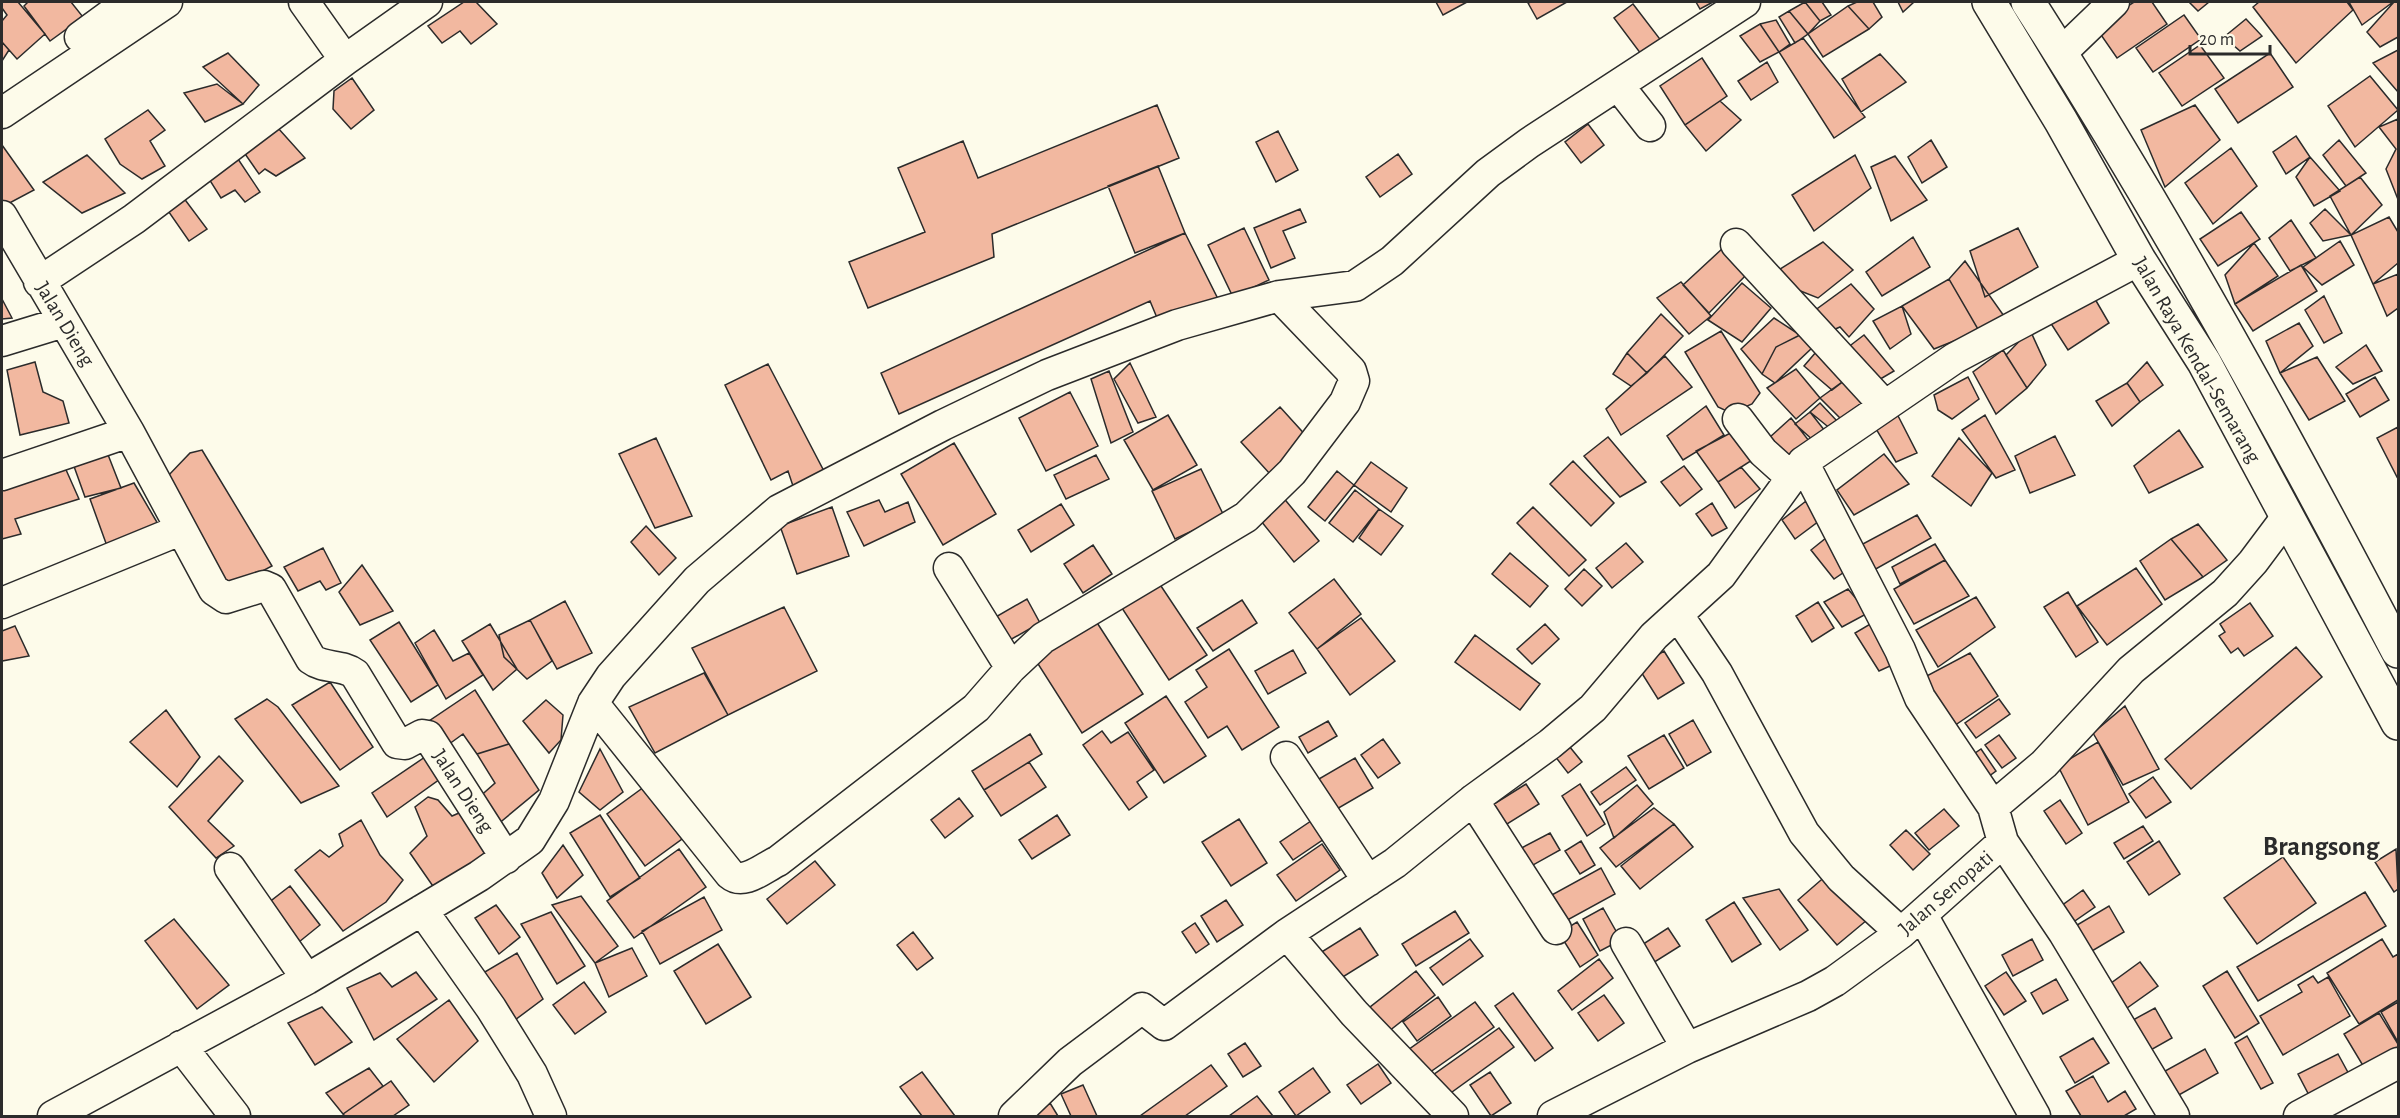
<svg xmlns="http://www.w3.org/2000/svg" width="2400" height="1118" viewBox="0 0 2400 1118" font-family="'Alegreya Sans',sans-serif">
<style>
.building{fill:#f2b8a0;stroke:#2b2b2b;stroke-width:1.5}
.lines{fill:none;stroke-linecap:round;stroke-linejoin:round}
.minor-casing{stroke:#2b2b2b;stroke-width:33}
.highway-casing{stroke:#2b2b2b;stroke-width:36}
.minor{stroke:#fdfbea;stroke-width:30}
.highway{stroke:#fdfbea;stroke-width:33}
.labels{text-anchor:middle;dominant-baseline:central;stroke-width:4.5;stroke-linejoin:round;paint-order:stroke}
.street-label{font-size:21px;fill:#2b2b2b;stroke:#fdfbea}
.district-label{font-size:27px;font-weight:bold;fill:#2b2b2b;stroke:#fdfbea}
</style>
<rect width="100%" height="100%" fill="#fdfbea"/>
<!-- building -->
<path class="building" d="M2 2H18L45 34 17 59 2 42V21L7 15 2 8Z
M28 2H71L83 17 50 41 24 6Z
M464 2H476L497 24 471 44 460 31 442 43 428 26Z
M1436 2H1467L1443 15Z
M1531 2H1567L1537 19 1528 3Z
M1696 2H1713L1700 9Z
M1805 2H1822L1831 15 1820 21Z
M1805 2 1820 21 1808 34 1789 11Z
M1857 2H1873L1882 17 1869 29 1848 6Z
M1898 2H1914L1903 12Z
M2134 2H2152L2167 24 2117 58 2099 32 2117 20 2114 15Z
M2189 2H2209L2198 11Z
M2259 2H2347L2353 10 2296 63 2253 7Z
M2349 2H2393L2362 25Z
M2394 2H2398V37L2380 47 2367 32Z
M1633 4 1666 47 1647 62 1614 18Z
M1848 6 1869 29 1823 57 1808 34Z
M1789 11 1808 34 1795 43 1779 17Z
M2184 15 2201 39 2153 72 2136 48Z
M2246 19 2262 36 2240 51 2224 37Z
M1776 20 1790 44 1779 52 1760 24Z
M1760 24 1779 52 1760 62 1740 36Z
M1803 38 1865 117 1834 138 1779 52Z
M2 42 9 50 2 61Z
M2200 45 2224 78 2182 106 2159 73Z
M2398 50V92L2373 63Z
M228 53 259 85 243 104 203 67Z
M2270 53 2293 87 2238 123 2215 89Z
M1880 54 1906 82 1861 112 1842 79Z
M1702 58 1727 96 1685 125 1660 86Z
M1767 62 1778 82 1751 100 1738 81Z
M2370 76 2398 110 2355 147 2328 106Z
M352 78 374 110 351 129 333 109 334 91Z
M217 84 243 104 205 122 184 93Z
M1720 101 1741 120 1706 151 1685 125Z
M1157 105 1179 158 992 234 994 257 868 308 849 262 925 232 898 168 963 141 978 178Z
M2195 105 2220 140 2165 187 2141 130Z
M148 110 165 130 150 141 165 166 142 179 120 164 105 139Z
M2398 119V195L2397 197 2386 169 2396 149 2379 127Z
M1588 124 1604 145 1581 163 1565 142Z
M278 128 305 158 276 176 265 169 259 174 243 151Z
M1278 131 1298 170 1276 182 1256 142Z
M2296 136 2310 157 2286 174 2273 152Z
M1931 140 1947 167 1922 183 1908 157Z
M2339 140 2366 173 2346 186 2323 155Z
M2 145 34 190 2 207Z
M2231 148 2257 186 2213 224 2185 183Z
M1398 154 1412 174 1380 197 1366 177Z
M87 155 125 193 82 213 43 182Z
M1855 155 1871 188 1814 231 1792 195Z
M236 156 260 192 245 202 235 190 221 198 209 179Z
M1895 156 1927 200 1891 221 1871 167Z
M2310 157 2340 191 2314 206 2296 177Z
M1158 166 1185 233 1135 253 1108 186Z
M2360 177 2382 205 2351 235 2330 196Z
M180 193 207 229 189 241 164 205Z
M1300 209 1306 222 1283 231 1295 258 1271 268 1254 228Z
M2325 209 2351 235 2323 241 2310 223Z
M2241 212 2260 239 2218 266 2200 239Z
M2389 217 2398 232V263L2373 284 2351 235Z
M2291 220 2316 258 2290 271 2269 238Z
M1244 228 1269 280 1233 297 1208 245Z
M2018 228 2038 267 1985 297 1970 251Z
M1185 233 1218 299 1160 325 1150 301 899 414 881 373Z
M1913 237 1930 267 1882 296 1866 272Z
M2340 241 2354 265 2322 285 2303 267Z
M1823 242 1853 270 1818 298 1793 288 1774 273Z
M2254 243 2278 276 2235 304 2225 275Z
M1723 248 1748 273 1709 313 1683 285Z
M1965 261 2004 316 1979 331 1949 279Z
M2301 265 2317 291 2253 331 2235 304Z
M2398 274V308L2387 316 2373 284Z
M1949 279 1979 331 1934 349 1902 306Z
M1681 282 1711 316 1689 334 1657 298Z
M1742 283 1771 308 1742 342 1708 320Z
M1851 284 1874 309 1849 337 1840 327 1824 334 1814 311Z
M2324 296 2342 333 2324 343 2305 310Z
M2 299 12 318 2 319Z
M2095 299 2109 323 2068 350 2050 322Z
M1902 306 1911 334 1890 349 1873 321Z
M1661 314 1683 336 1647 373 1627 353Z
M1774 318 1800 335 1776 347 1762 374 1741 349Z
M2299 323 2313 346 2280 373 2266 341Z
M2030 330 2046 365 2027 388 2006 355Z
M1721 331 1760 393 1752 404 1731 413 1718 407 1685 352Z
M1800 335 1813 347 1775 383 1762 374 1776 347Z
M1864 335 1894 371 1877 381 1847 348Z
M1823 344 1845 380 1832 390 1804 366Z
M2366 345 2382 371 2353 384 2336 367Z
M2003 350 2027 388 1996 414 1973 372Z
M1627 353 1647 373 1631 386 1613 374Z
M1665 356 1692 387 1621 435 1606 409Z
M2317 357 2345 401 2309 420 2280 373Z
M35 362 43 392 63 401 69 423 20 435 7 370Z
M2147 362 2163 385 2140 402 2127 383Z
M1130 363 1156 417 1138 423 1114 379Z
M768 364 826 475 795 492 788 471 771 480 725 385Z
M1796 369 1820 398 1796 419 1767 388Z
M1109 371 1133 432 1111 443 1091 379Z
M1968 377 1979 399 1952 419 1938 410 1934 395Z
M2375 377 2389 400 2360 417 2346 394Z
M1845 380 1867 399 1841 419 1820 398Z
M2127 383 2140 402 2112 426 2096 401Z
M1070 392 1098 446 1046 471 1019 418Z
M1820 403 1838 422 1832 430 1810 412Z
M1706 406 1724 435 1683 460 1667 436Z
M1893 406 1917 453 1896 462 1873 424Z
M1280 407 1309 439 1270 474 1241 442Z
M1810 412 1825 431 1814 441 1795 424Z
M1168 415 1197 465 1153 490 1124 440Z
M1985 415 2015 470 1996 478 1962 430Z
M1791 418 1813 446 1791 462 1770 437Z
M2398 427V476L2397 477 2377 438Z
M1740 428 1760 455 1718 482 1696 451Z
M2179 430 2203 467 2149 493 2134 466Z
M2055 436 2075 475 2030 493 2015 456Z
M1608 437 1646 482 1620 497 1584 456Z
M656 438 692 516 655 528 619 454Z
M1959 438 1992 473 1971 506 1932 476Z
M954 443 996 514 943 545 901 474Z
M105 447 121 488 85 497 71 458Z
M202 450 272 566 226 590 165 479 190 453Z
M1884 454 1909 484 1854 515 1837 490Z
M1096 455 1109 479 1066 499 1054 475Z
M1573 461 1614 503 1591 526 1550 484Z
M1371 462 1407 488 1391 512 1354 485Z
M63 463 79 499 15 519 21 534 2 539V484Z
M1684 466 1702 489 1680 506 1661 482Z
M1741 467 1760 489 1735 508 1718 482Z
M1201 469 1224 516 1175 539 1152 491Z
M1337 471 1354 485 1325 521 1308 507Z
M134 483 158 524 107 546 90 499Z
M1355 490 1379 509 1353 542 1329 523Z
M1282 496 1319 541 1294 562 1257 516Z
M879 500 885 512 908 502 915 522 864 546 847 512Z
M1806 501 1819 521 1795 539 1782 520Z
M1712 503 1727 528 1712 536 1696 514Z
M1061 504 1074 525 1031 552 1018 530Z
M832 507 849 556 797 574 780 526Z
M1533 507 1586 560 1569 576 1517 523Z
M1379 509 1403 526 1381 555 1359 538Z
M1917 515 1931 538 1874 570 1859 546Z
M2198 524 2227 560 2203 577 2171 539Z
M646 526 676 558 659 575 631 542Z
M1831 534 1850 568 1834 579 1811 550Z
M2171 539 2203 577 2165 600 2140 561Z
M1626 543 1643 562 1612 588 1596 568Z
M1935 544 1945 560 1900 584 1892 567Z
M1093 545 1112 574 1083 593 1064 564Z
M323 548 341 583 326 590 320 581 298 591 284 567Z
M1510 553 1548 586 1530 607 1492 574Z
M1945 560 1969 596 1914 624 1894 589Z
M362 565 393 611 360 625 339 592Z
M2136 568 2162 604 2107 645 2077 606Z
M1584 569 1602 586 1582 606 1565 589Z
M1155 577 1207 655 1169 680 1118 602Z
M1334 579 1361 614 1317 649 1289 613Z
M1848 589 1868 613 1842 627 1824 602Z
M2068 592 2098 642 2076 657 2044 607Z
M1976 597 1995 627 1938 667 1916 630Z
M1027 599 1040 623 1001 645 987 622Z
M1242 600 1257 623 1213 651 1197 628Z
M565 601 592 653 557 669 530 620Z
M1818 602 1834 628 1812 642 1796 616Z
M2250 603 2273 636 2244 656 2238 648 2231 653 2219 636 2225 632 2220 624Z
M784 607 817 671 728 715 692 648Z
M1094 618 1143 694 1082 733 1033 656Z
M1361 618 1395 661 1350 695 1317 649Z
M530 620 552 661 527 679 504 657 499 635Z
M1877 620 1899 662 1879 671 1855 633Z
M399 622 438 685 411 702 370 640Z
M490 624 517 669 493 690 462 641Z
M1545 624 1559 639 1532 664 1517 649Z
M15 626 29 656 2 661V631Z
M434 630 453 661 469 653 483 675 446 699 415 643Z
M1475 635 1540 684 1520 710 1455 662Z
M2296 647 2322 677 2191 789 2165 759Z
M1229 649 1279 727 1242 750 1227 726 1208 738 1185 702 1207 687 1196 670Z
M1293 650 1306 673 1268 694 1255 671Z
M1664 651 1684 683 1658 699 1638 667Z
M1970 653 1998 696 1948 730 1921 679Z
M704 673 728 715 655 753 629 707Z
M330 682 373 747 340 770 292 705Z
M475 690 509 744 477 754 463 734 445 747 429 721Z
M1166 696 1206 756 1164 783 1125 723Z
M267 699 278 707 339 786 301 803 235 719Z
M1999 699 2010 714 1976 738 1965 723Z
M546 700 563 715 561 740 549 753 523 721Z
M2125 706 2159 769 2123 785 2093 733Z
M166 710 200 757 177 787 130 742Z
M1693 720 1711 752 1687 766 1669 734Z
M1328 721 1337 736 1308 753 1299 737Z
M1102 731 1111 743 1128 732 1154 770 1137 782 1147 797 1129 810 1083 745Z
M1030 734 1042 754 984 790 972 771Z
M1664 735 1684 768 1649 789 1628 756Z
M1999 735 2016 758 2002 768 1985 745Z
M1383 739 1400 763 1378 778 1361 755Z
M1565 741 1582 762 1568 773 1551 751Z
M2098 742 2129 802 2088 825 2058 766Z
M509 744 539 790 497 825 477 799 495 783 477 754Z
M600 749 623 792 600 810 579 792Z
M1981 749 1996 771 1981 782 1965 760Z
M219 756 243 781 208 821 234 846 216 858 169 807Z
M425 757 440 779 387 817 372 793Z
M1355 758 1373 788 1330 813 1312 783Z
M1029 762 1046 787 1001 816 984 790Z
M1626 767 1636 780 1600 805 1591 792Z
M2153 777 2171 802 2146 818 2129 794Z
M1526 784 1539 804 1499 829 1486 809Z
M1580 784 1605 824 1587 836 1562 796Z
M1637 785 1653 804 1614 838 1604 812Z
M644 787 682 839 645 866 607 814Z
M428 797 438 800 452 816 466 810 499 857 437 892 410 853 427 836 415 807Z
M959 798 973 816 945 838 931 820Z
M2060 800 2082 833 2066 844 2044 811Z
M1654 808 1674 824 1616 867 1600 848Z
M1944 809 1959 826 1929 850 1915 833Z
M600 815 640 878 610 897 570 833Z
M1057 815 1070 835 1032 859 1019 840Z
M1239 819 1267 863 1231 886 1202 842Z
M361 820 380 855 403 880 386 902 343 931 295 870 320 850 329 857 343 846 339 834Z
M1311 821 1324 839 1293 860 1280 842Z
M1674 824 1693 847 1640 889 1621 866Z
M2143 826 2153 841 2124 859 2114 843Z
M1906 830 1930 854 1913 870 1890 845Z
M1550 833 1560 850 1524 870 1514 852Z
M1581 841 1595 865 1580 874 1565 851Z
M2159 841 2180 874 2149 895 2127 862Z
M1322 844 1340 870 1296 901 1277 875Z
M563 845 583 875 557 898 542 873Z
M679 849 706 887 634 938 607 901Z
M2396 849 2398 889 2394 892 2375 862Z
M2283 857 2316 903 2257 944 2224 898Z
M815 861 835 885 787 924 767 899Z
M1601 868 1615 894 1562 923 1548 897Z
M1828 874 1867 920 1837 945 1798 900Z
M290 886 320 925 294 946 263 907Z
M1779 889 1808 930 1780 950 1743 898Z
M2083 890 2095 907 2069 925 2057 909Z
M2365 892 2386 926 2258 1001 2237 967Z
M581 896 618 946 595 963 552 905Z
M704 897 722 930 660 964 642 931Z
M1226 900 1243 925 1217 942 1201 916Z
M1734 902 1761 944 1732 962 1706 920Z
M496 905 520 937 499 954 475 918Z
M2109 906 2124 932 2087 954 2072 928Z
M1603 908 1621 940 1600 951 1583 919Z
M1455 911 1469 933 1416 966 1402 944Z
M551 912 585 966 557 984 521 924Z
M174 919 229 985 197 1009 145 941Z
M1577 922 1598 955 1580 967 1559 933Z
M1195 923 1209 944 1196 953 1182 932Z
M1360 928 1378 955 1338 980 1320 953Z
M1668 928 1680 946 1645 968 1634 950Z
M913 932 933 958 917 970 897 945Z
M1470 939 1483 956 1443 985 1430 968Z
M2032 939 2043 960 2013 976 2002 955Z
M2382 939 2393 957 2398 954V1000L2359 1024 2327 973Z
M718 944 751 997 706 1024 674 971Z
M632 948 647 976 609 997 595 963Z
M517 953 543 999 511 1023 478 976Z
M1599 959 1613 978 1572 1010 1558 991Z
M2140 962 2158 986 2120 1013 2103 989Z
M1416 971 1435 995 1384 1035 1365 1011Z
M2227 971 2259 1023 2235 1038 2203 986Z
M416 972 437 999 374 1040 347 988 380 973 392 987Z
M2006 972 2026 1001 2004 1015 1985 986Z
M2313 976 2318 983 2328 977 2350 1016 2283 1055 2260 1016 2302 992 2298 985Z
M2056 979 2068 1000 2043 1014 2031 993Z
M584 982 606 1012 575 1034 553 1005Z
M1513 993 1553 1048 1535 1061 1495 1006Z
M1604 995 1624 1023 1598 1041 1578 1013Z
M1438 997 1451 1016 1417 1041 1403 1022Z
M449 1000 478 1041 434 1082 397 1039Z
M1475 1002 1494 1027 1426 1075 1408 1050Z
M2398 1002V1042L2381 1012Z
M322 1007 352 1042 315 1065 288 1023Z
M2155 1008 2172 1038 2149 1051 2133 1020Z
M2379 1013 2398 1044V1056L2368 1074 2344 1034Z
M1499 1028 1514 1047 1441 1100 1426 1080Z
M2247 1036 2273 1083 2261 1089 2235 1043Z
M2093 1038 2109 1063 2075 1083 2060 1057Z
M1245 1043 1261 1066 1243 1077 1228 1054Z
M2205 1049 2218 1073 2170 1100 2156 1076Z
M2338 1054 2351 1078 2311 1099 2298 1074Z
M1378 1064 1391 1083 1361 1104 1347 1085Z
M1211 1065 1227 1086 1185 1116H1140Z
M369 1068 383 1086 343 1114 326 1093Z
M1313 1068 1330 1092 1296 1116 1279 1092Z
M922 1072 955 1116H922L900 1087Z
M1490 1072 1511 1103 1491 1116 1470 1085Z
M2093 1076 2108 1102 2125 1091 2136 1109 2124 1116H2081L2066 1091Z
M391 1081 409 1105 393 1116H345L343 1114Z
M1083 1085 1097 1116H1071L1061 1094Z
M1257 1096 1273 1116H1229Z
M1050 1103 1058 1116H1028Z"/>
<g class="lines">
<!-- minor casing -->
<g class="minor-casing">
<path id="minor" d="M80 37 128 2
M2060 54 2114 2
M345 60 427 2
M1618 85 1650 126
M2 113 167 2
M2 216 129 432 214 590 226 598 264 586 271 589 311 659C324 669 342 664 355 674L397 743 405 744 422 735 428 736 506 858
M1736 244 1884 405
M39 282 134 219 345 60 304 2
M2 341 64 322
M1738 419 1763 452 1792 478
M1803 462 1900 650 1920 698 1993 807
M2 475 129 432
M949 568 1011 668
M2 603 180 530
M1678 615 1717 673 1804 833 1841 878 1901 933
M593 703 730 874C744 886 763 868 778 861L976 708 1011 668 1043 638 1246 517 1292 472 1345 402 1354 381 1351 371 1279 296
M1286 757 1368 881
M1473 800 1556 929
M2003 842 2064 933 2174 1116
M230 868 307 979
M422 910 491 1008 532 1074 551 1116
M1922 915 2035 1116
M1287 934 1354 1013 1453 1116
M1626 943 1687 1048
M181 1046 235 1116
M53 1116 307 979 479 876 530 840 554 801 593 703 611 676 697 580 779 510 943 425 1047 375 1177 325 1279 296 1355 286 1392 261 1488 173 1529 143 1745 2
M1014 1116 1070 1062 1142 1008 1164 1025 1287 934 1395 863 1473 800 1550 744 1593 708 1654 636 1721 575 1803 462 1955 358 2139 260
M1553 1116 1687 1048 1808 996 1835 981 1901 933 2003 842 1993 807 2044 764 2131 670 2225 593 2253 562 2286 518
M2299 1116 2398 1063"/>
</g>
<!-- highway casing -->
<g class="highway-casing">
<path id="highway" d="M1989 2 2061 121 2139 260 2204 362 2398 723
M2028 2C2162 211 2283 431 2398 651"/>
</g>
<!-- minor -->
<use href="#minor" class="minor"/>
<!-- highway -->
<use href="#highway" class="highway"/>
</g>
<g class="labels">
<!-- street labels -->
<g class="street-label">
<text transform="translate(65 324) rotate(59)">Jalan Dieng</text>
<text transform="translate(2197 360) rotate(60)">Jalan Raya Kendal-Semarang</text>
<text transform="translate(463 791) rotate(57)">Jalan Dieng</text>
<text transform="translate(1946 893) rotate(-41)">Jalan Senopati</text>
</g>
<!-- district labels -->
<g class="district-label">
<text x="2321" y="846">Brangsong</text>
</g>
</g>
<!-- border -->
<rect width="2400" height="1118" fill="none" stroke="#2b2b2b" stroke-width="6"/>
<!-- scale -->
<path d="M2190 45v9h80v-9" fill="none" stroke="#2b2b2b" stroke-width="3"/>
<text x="2199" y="45" font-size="18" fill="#2b2b2b" stroke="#fdfbea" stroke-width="4.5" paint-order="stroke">20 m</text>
</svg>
